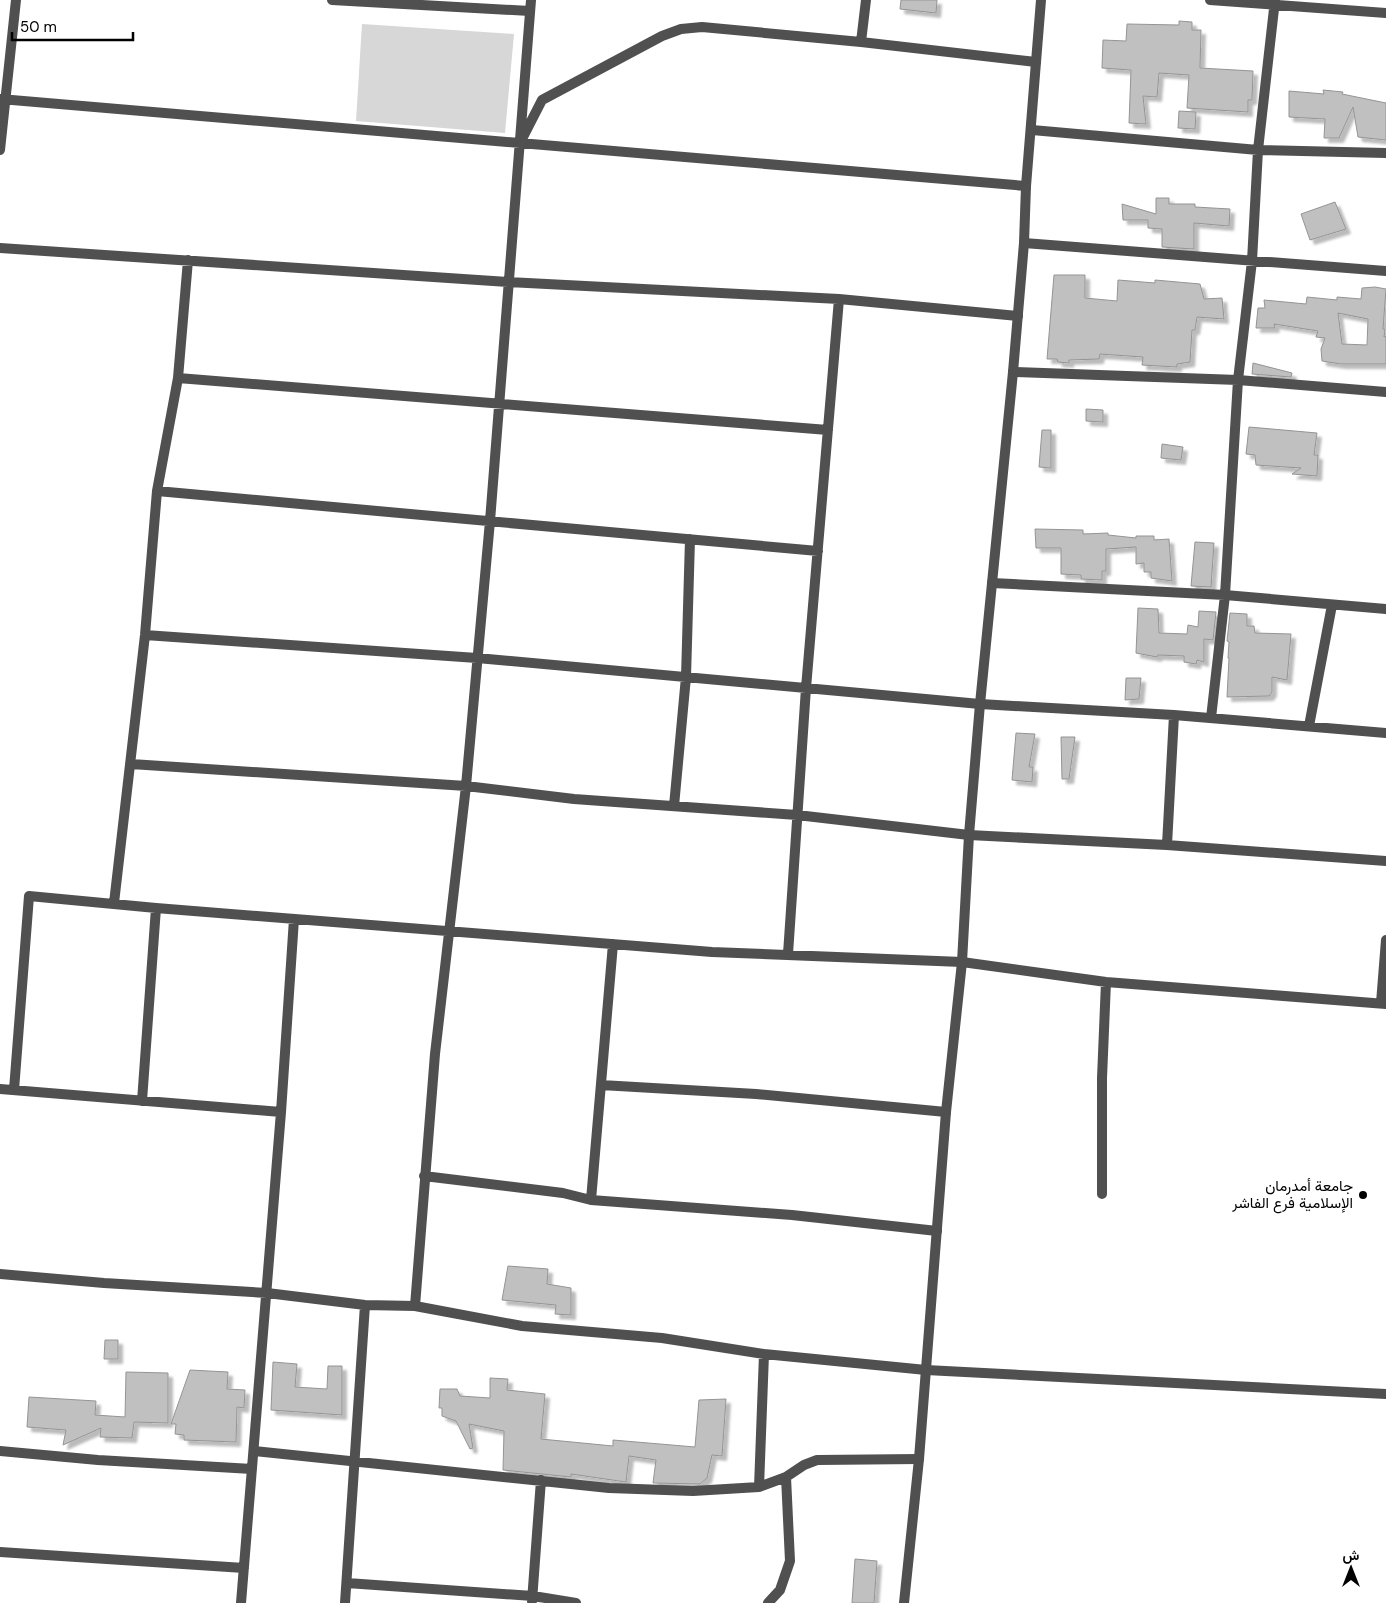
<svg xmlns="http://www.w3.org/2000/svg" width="1386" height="1603" viewBox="0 0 1386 1603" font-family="'DM Sans',Vazirmatn,sans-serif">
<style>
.pitch{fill:#d7d7d7}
.building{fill:#c0c0c0;stroke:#949494;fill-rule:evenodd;filter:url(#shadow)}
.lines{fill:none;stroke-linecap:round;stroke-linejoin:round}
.minor{stroke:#505050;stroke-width:10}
.tertiary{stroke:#505050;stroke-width:10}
.poi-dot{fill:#000;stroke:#fff;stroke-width:2}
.labels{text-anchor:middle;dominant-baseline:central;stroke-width:4;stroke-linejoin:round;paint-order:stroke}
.poi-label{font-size:15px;fill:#000;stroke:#fff;text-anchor:end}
</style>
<defs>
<filter id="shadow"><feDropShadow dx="4.5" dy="4.5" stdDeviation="1" flood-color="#0004"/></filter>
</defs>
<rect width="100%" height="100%" fill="#fff"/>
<!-- pitch -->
<path class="pitch" d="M362 24 514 34 505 133 356 121Z"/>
<!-- building -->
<path class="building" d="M901 0H937L936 13 900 9Z
M1179 21 1192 22V30H1201L1200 68 1253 71 1252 100H1248V112L1187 108 1189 75 1159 73 1157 97 1143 96 1146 124 1129 123 1131 70 1102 68 1103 40 1126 41 1127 24 1179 25Z
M1323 90 1343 92 1342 94 1386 103V140L1358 137 1353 107 1339 138H1324L1325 119 1289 117V91L1324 94Z
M1179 111 1196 112 1195 129 1178 128Z
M1156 198H1169V204H1195V207L1230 209 1229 226 1194 223V249L1162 247V229L1148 228V220H1123L1122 204 1156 214Z
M1335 202 1346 229 1310 240 1301 214Z
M1054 275H1085V298L1117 301 1118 280 1155 283V280L1200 284 1204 299 1222 298 1224 319 1197 317 1195 330H1192L1190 362 1177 364V367L1142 365 1143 357 1100 354 1099 359 1069 360V363L1058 362 1057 359H1047Z
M1375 287 1386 289 1383 329H1385L1384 337 1386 336V364H1341L1322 361 1321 349 1325 338 1316 337 1318 331 1274 324 1275 328H1256L1258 308H1265L1264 300 1306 304 1307 297 1337 300V297L1361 299 1362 288ZM1338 313 1368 319 1367 345 1342 344Z
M1253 363 1292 373 1291 377 1252 374Z
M1086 409 1103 410V422L1086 421Z
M1249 427 1317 433 1314 455H1318L1317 476 1292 474 1301 468 1256 465 1255 455 1246 454Z
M1042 430H1051V468L1039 467Z
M1162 444 1183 447 1181 460 1161 458Z
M1035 529 1083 530V534L1108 533V535L1136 538V536H1154V540L1169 539 1172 581 1151 578V572H1144V563L1136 564V547L1106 549V571H1102V580L1081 579V575L1061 574V548H1036Z
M1195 542 1214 543 1211 587 1191 586Z
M1138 608 1158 609 1159 633 1187 634 1188 625 1198 627 1199 611 1216 612 1213 640 1204 639V662L1197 660 1196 664 1184 662V656L1158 655 1157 657 1136 653Z
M1230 613 1247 614V626H1254L1255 633 1291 634 1287 680 1272 677V692L1269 696 1227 697 1229 658H1228L1229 642 1227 641Z
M1126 678H1141L1139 699 1125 700Z
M1016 733 1035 734 1029 767H1033L1032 782 1012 780Z
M1061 737H1075L1069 779H1062Z
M508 1266 548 1269 547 1284 571 1288V1315L555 1314 556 1305 502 1300Z
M105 1340H118V1359H104Z
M273 1362 297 1364 295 1387 327 1389 328 1366H342V1415L271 1410Z
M190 1370 228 1372 227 1389 245 1390 244 1408 237 1407 236 1442 184 1440V1435L175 1434 176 1424H171Z
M126 1372 168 1373V1423L134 1422 132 1438 100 1437 101 1428 63 1445 66 1430 27 1427 29 1397 96 1401 95 1415 125 1417Z
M490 1378 508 1379 507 1390 545 1394 541 1439 613 1446V1440L695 1447 699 1400 726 1399 722 1456 712 1455 707 1478 700 1484 653 1483 656 1460 629 1456 626 1482 571 1474V1477L503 1470 504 1431 469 1424 473 1448 470 1449 456 1421 442 1416V1408H439L440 1389H457L460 1396 490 1398Z
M855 1559 877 1561 874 1603H852Z"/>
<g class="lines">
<!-- minor -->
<path class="minor" d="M332 0 530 11
M1210 0 1386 13
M861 42 866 0
M0 99 1026 186
M1032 130 1258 150 1386 153
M522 139 542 100 662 36 681 29 702 27 861 42 1036 62
M0 150 16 0
M1024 243 1386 271
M0 248 508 282 839 299 1018 316
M1013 372 1238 380 1386 392
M178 378 828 430
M157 491 818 551
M992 583 1225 595 1386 609
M145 635 477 658 980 704 1174 715 1386 733
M1211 718 1225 595 1238 380 1252 261 1258 150 1275 0
M1309 726 1332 605
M131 764 466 786 574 799 797 815 969 835 1167 845 1386 861
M674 806 686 677 690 539
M1167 845 1174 715
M114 903 145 635 157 491 178 378 188 260
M788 954 806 688 839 299
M1381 1003 1386 940
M601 1085 756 1094 946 1112
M0 1089 281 1112
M14 1090 29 896 156 908 712 952 962 962 1106 982 1386 1004
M142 1101 156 908
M424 1176 563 1193 591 1200 792 1215 937 1231
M1102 1194V1078L1106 982
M591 1200 613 944
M0 1274 104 1283 267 1293 365 1305 415 1306 522 1326 662 1338 764 1354 926 1370 1386 1394
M415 1306 435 1054 466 786 490 521 531 0
M0 1451 98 1460 252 1469
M254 1451 609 1488 693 1491 759 1487 786 1477 804 1465 817 1460 919 1459
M759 1487 764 1354
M0 1552 244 1568
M347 1583 533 1596 576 1603
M532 1601 541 1480
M241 1603 281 1112 294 919
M345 1603 365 1305
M768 1603 780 1590 790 1561 786 1477"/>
<!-- tertiary -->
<path class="tertiary" d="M904 1603 919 1459 946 1112 962 962 969 835 980 704 1013 372 1024 243 1026 186 1041 0"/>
</g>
<!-- markers -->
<circle class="poi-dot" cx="1363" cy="1195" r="5"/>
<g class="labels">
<!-- poi labels -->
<g class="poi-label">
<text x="1353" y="1186">جامعة أمدرمان<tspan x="1353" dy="17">الإسلامية فرع الفاشر</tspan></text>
</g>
</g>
<!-- north arrow -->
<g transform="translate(1351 1568)" stroke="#ffffff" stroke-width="4" paint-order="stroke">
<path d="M0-4L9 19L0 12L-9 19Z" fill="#000000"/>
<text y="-8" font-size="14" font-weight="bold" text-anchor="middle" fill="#000000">ش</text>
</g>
<!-- scale -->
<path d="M12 32v8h121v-8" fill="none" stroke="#000000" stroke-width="2.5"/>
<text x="20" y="32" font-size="15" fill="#000000" stroke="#ffffff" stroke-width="4" paint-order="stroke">50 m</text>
</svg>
